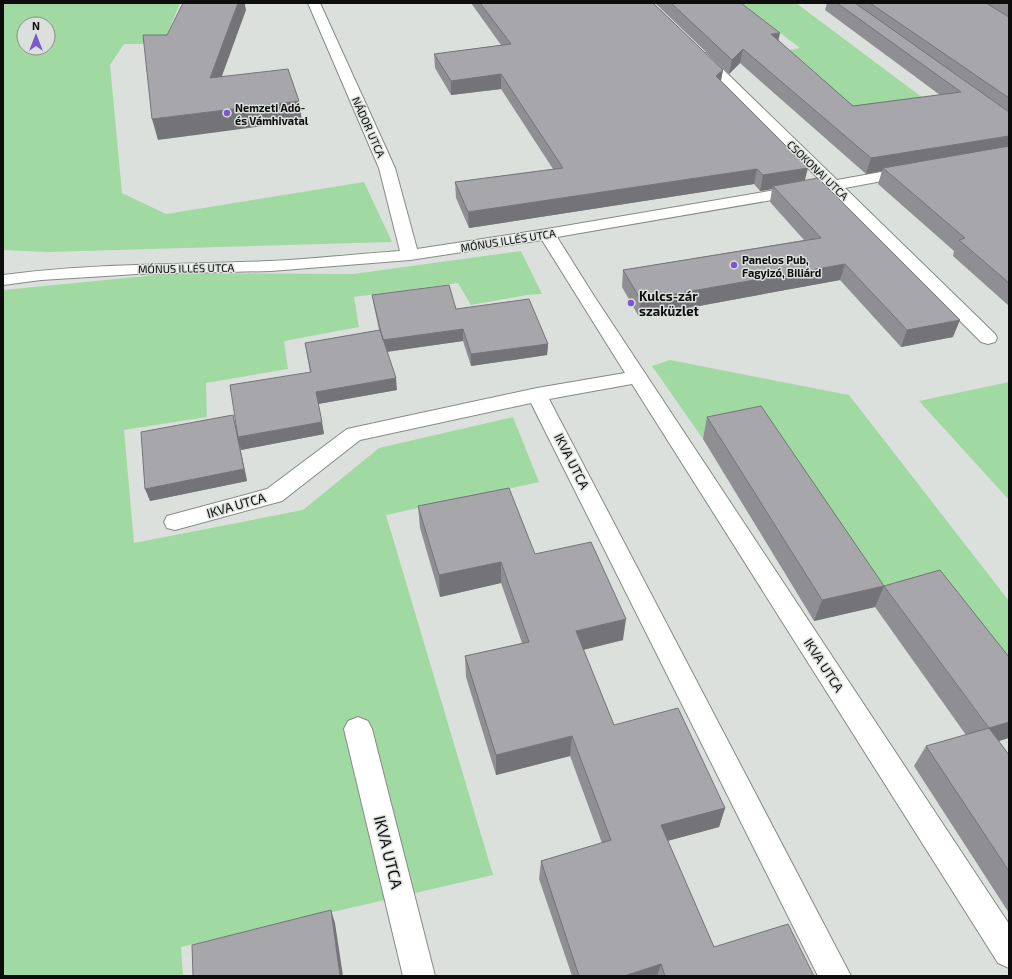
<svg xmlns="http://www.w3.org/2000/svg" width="1012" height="979" viewBox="0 0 1012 979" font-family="'Exo 2',sans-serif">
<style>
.green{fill:#a1d9a2;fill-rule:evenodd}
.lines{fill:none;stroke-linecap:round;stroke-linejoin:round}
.minor-casing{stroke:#868a86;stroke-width:2}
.minor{fill:#fff;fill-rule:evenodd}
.wall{fill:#8f8f93}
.shaded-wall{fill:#747478}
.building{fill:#a6a6ab;stroke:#747478}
.poi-dot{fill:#7a58d2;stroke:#dce0dc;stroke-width:1.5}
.labels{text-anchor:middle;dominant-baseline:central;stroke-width:3;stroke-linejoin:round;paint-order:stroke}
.far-poi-label{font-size:11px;font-weight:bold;fill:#0c0d0c;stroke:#dce0dc;text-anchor:start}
.far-street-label{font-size:11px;fill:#0c0d0c;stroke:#dce0dc}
.poi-label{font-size:13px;font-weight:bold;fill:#0c0d0c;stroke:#dce0dc;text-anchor:start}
.street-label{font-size:13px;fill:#0c0d0c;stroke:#dce0dc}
.near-street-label{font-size:16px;fill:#0c0d0c;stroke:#dce0dc}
</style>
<rect width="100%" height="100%" fill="#dce0dc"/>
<!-- green -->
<path class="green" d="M3 3H180L163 44H124L110 65 122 193 166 214 364 182 392 242 48 252 3 250ZM24 24H48V48H24Z
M741 3H796L923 98 857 111 784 51 800 48Z
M521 251 542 294 527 295 471 305 458 283 354 297 359 327 284 341 288 369 206 383 207 417 124 430 134 543 303 510 379 448 513 417 539 482 386 515 493 875 181 947 183 976H3V290L177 273 353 274Z
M670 360 849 395 1009 601V695L875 607 703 439 652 366Z
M1009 382V500L919 401Z"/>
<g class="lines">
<!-- minor casing -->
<g class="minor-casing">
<path id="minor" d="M308 3H320L395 168 417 249 547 229 822 182 696 59 695 56 696 53H706L837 180 909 167 914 169 917 172 914 175 845 188 995 334 997 338 995 342 988 344 981 342 830 190 557 237 594 296 1009 924V968L998 963 632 384 549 399 851 976H818L531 403 360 440 282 501 175 530 167 528 164 522 167 516 267 489 347 429 537 388 625 373 542 240 410 260 271 271 137 274 41 280 3 285V275C92 263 181 265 270 261 313 259 357 254 400 251L379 168Z
M358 717 368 721 372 729 435 976H403L344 729 348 721Z"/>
</g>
<!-- minor -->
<use href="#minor" class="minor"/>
</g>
<!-- wall -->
<path class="wall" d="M471 3H653L723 70 721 81 805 180 953 337 901 347 840 280 639 317 622 287 623 270 804 240 770 202 772 189 760 191 754 184 469 228 456 198 455 182 553 169 501 89 451 95 435 68 434 54 501 45Z
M655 3H741L778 41 853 106 940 95 825 10 827 3H1009V306L953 256 954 251 878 184 882 171 866 174 740 63 729 74Z
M372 295 456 309 548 344 547 355 471 366 463 341 387 352 397 390 318 404 324 434 241 450 239 443 247 481 150 501 237 434 310 372 305 343 379 330 374 306Z
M707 417 884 586 1009 755V913L914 766 926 746 966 735 875 607 814 621 703 439Z
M418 506 535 554 623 640 583 650 614 725 725 808 719 827 667 841 714 947 814 976H572L539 879 541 861 602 843 570 756 496 775 466 677 465 656 522 643 501 583 440 597 420 528Z"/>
<!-- shaded-wall -->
<path class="shaded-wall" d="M238 3H246L245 5 246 10 214 98 210 78Z
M780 33 777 47 771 34Z
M743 49 740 63 729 74 732 60Z
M723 70 720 84 716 76Z
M501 74V89L451 95V81Z
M299 101 302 121 158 140 152 119Z
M1009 136V150L883 168 882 171 866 174 871 158Z
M808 168 804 184 773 186 772 189 760 191 763 175Z
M757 169 754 184 469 228 468 212Z
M845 264 840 280 639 317 641 300Z
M960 320 953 337 901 347 907 330Z
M463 329V341L384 352 383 340Z
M548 344 547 355 471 366V354Z
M396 378 397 390 318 404 316 392Z
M233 415 238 437 322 422 324 434 241 450 239 443 247 481 150 501 145 489Z
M501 562V583L440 597 439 575Z
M884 586 875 607 814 621 822 600Z
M626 619 623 640 574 652 576 631Z
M1009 722V738L976 748 989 728Z
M572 736 570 756 496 775V755Z
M725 808 719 827 656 844 661 825Z
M331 910 335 923 343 976H340Z
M661 964 657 976H624Z"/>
<!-- building -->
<path class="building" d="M183 3H238L210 78 288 69 299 101 152 119 143 35H167Z
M480 3H653L723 70 716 76 808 168 763 175 757 169 468 212 455 182 563 168 501 74 451 81 434 54 511 44Z
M671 3H741L780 33 771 34 853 106 961 92 837 3H855L1009 112V136L871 158 743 49 732 60Z
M870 3H986L1009 17V98Z
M1009 146V283L959 240 965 238 883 168Z
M818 178 960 320 907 330 845 264 641 300 623 270 821 238 773 186Z
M449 285 456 309 529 299 548 344 471 354 463 329 383 340 372 295Z
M380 330 396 378 316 392 322 422 238 437 230 385 311 372 305 343Z
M761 406 884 586 822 600 707 417Z
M233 415 244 469 145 489 141 432Z
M509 488 535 554 591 542 626 619 576 631 614 725 678 708 725 808 661 825 714 947 788 924 814 976H665L661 964 624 976H579L541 861 611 840 572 736 496 755 465 656 529 642 501 562 439 575 418 506Z
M940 570 1009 657V722L989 728 884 586Z
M989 728 1009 755V871L926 746Z
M331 910 340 976H193L192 945Z"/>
<!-- markers -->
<g class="poi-dot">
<circle cx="227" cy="113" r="4"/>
<circle cx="734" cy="265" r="4"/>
<circle cx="631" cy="303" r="4"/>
</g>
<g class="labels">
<!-- far-poi labels -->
<g class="far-poi-label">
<text x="235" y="107">Nemzeti Adó-<tspan x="235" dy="13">és Vámhivatal</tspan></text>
<text x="742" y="259">Panelos Pub,<tspan x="742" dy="13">Fagyizó, Biliárd</tspan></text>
</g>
<!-- far-street labels -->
<g class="far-street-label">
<text transform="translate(369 127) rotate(66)">NÁDOR UTCA</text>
<text transform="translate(818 170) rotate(44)">CSOKONAI UTCA</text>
<text transform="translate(508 240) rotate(-9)">MÓNUS ILLÉS UTCA</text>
<text transform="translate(186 268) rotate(-1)">MÓNUS ILLÉS UTCA</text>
</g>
<!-- poi labels -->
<g class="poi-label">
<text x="639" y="296">Kulcs-zár<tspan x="639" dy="15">szaküzlet</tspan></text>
</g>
<!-- street labels -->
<g class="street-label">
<text transform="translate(572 461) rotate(63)">IKVA UTCA</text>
<text transform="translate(236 505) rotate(-16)">IKVA UTCA</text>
<text transform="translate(824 665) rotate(57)">IKVA UTCA</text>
</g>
<!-- near-street labels -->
<g class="near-street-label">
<text transform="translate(389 852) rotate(76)">IKVA UTCA</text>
</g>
</g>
<!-- border -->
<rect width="1012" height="979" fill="none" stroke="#0c0d0c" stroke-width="8"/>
<!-- north arrow -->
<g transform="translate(36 36)"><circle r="19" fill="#dce0dc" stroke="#898c89"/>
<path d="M0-3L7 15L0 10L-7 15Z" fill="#7a58d2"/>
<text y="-6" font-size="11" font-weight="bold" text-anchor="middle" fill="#0c0d0c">N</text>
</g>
</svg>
